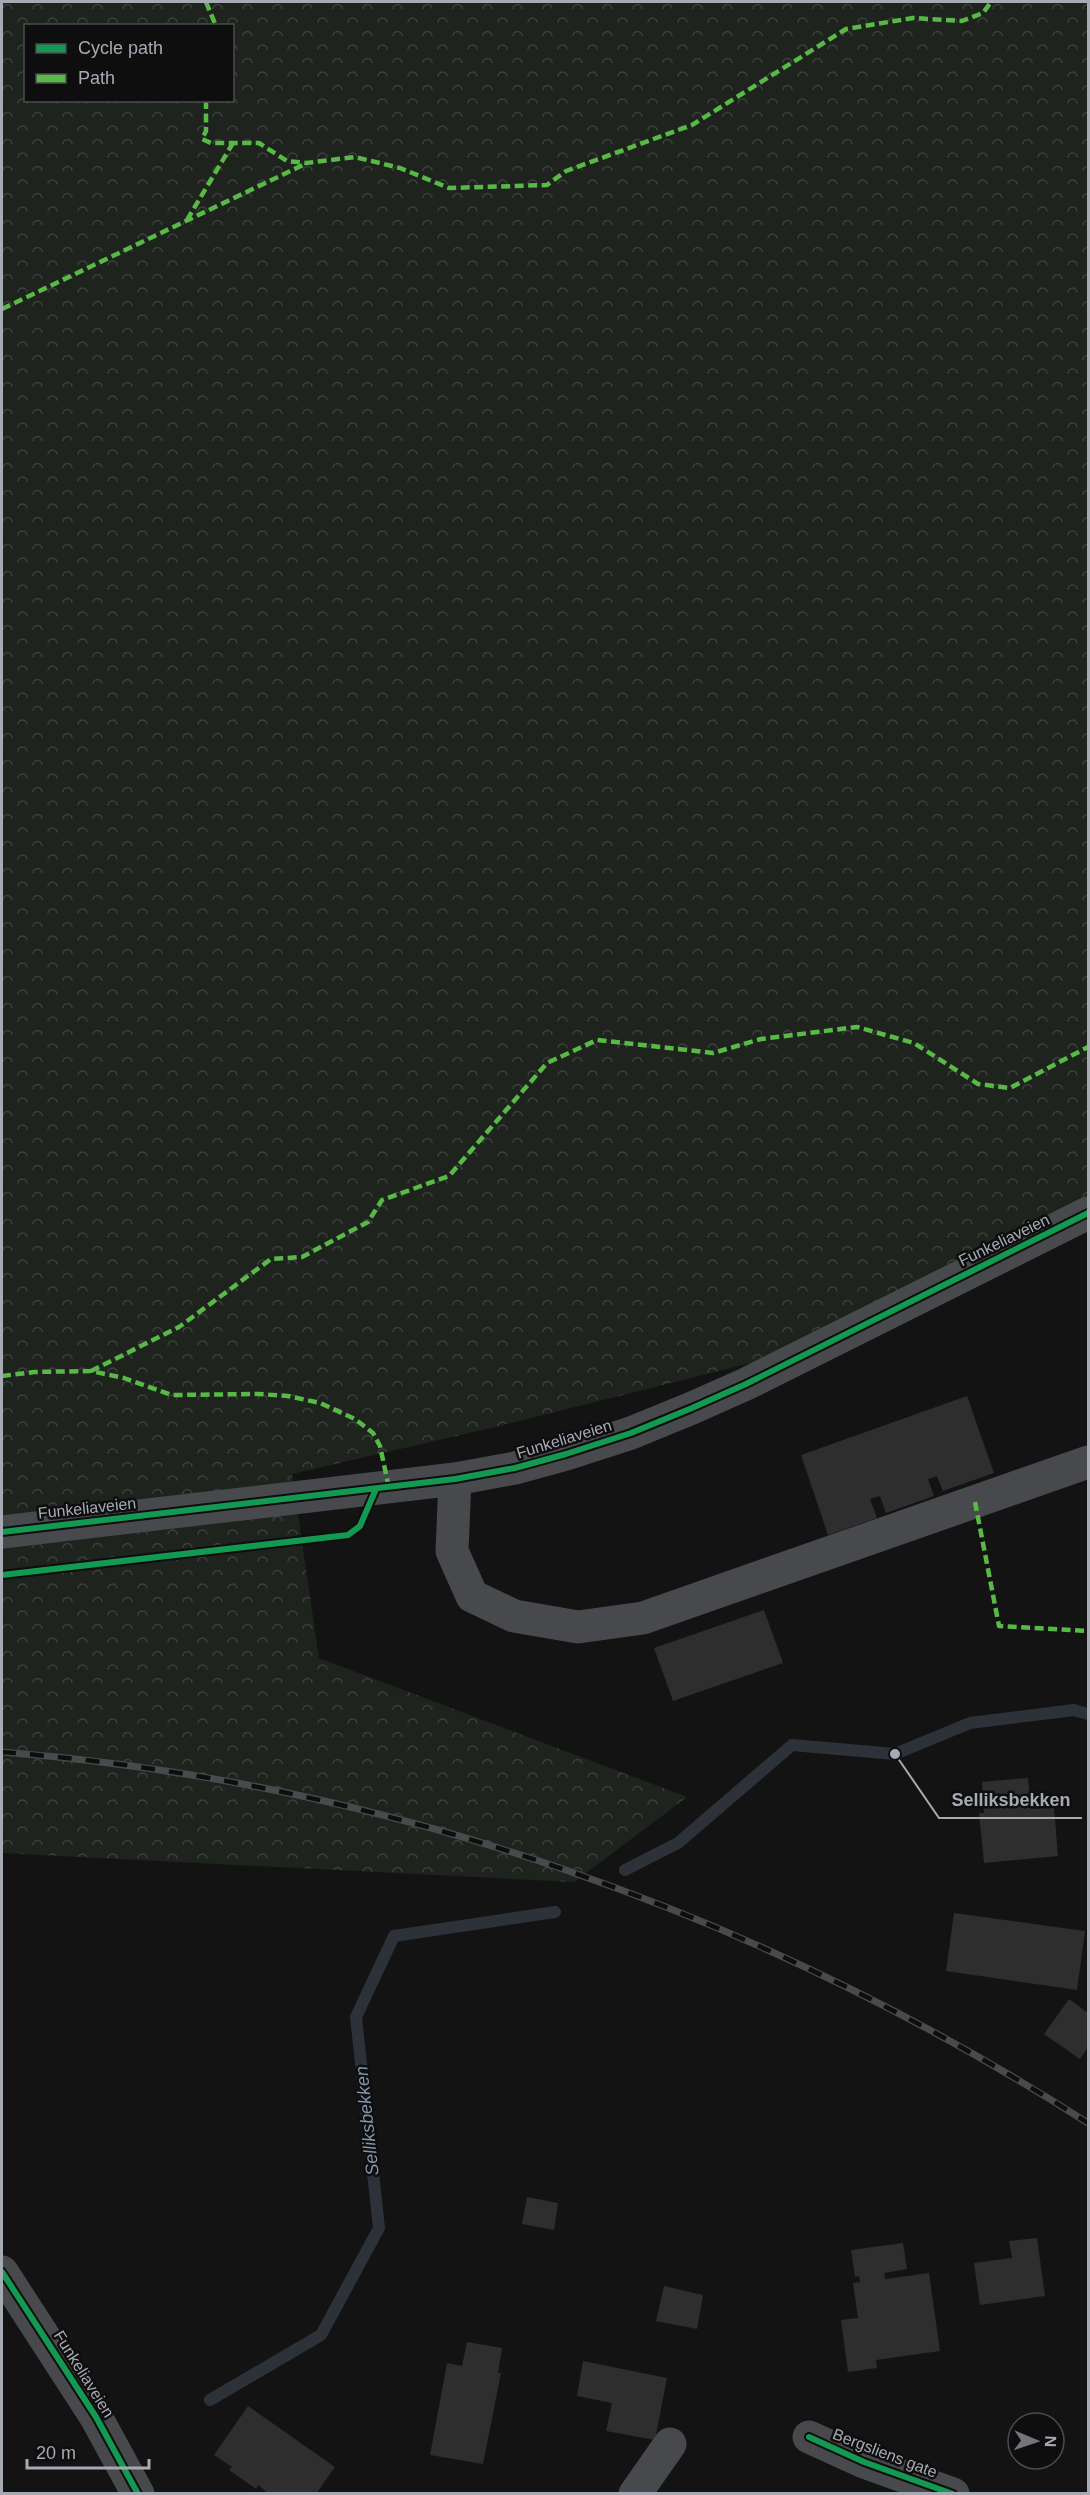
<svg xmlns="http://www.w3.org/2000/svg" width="1090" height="2495" viewBox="0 0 1090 2495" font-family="Helvetica,sans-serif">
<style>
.forest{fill:url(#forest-crowns);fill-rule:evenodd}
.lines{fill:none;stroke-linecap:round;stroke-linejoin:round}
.stream{stroke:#2c3237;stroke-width:12}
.building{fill:#2e2e2f}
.minor{stroke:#48494c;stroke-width:33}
.rail-casing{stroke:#494a4c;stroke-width:7}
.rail{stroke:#0e0e0f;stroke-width:4.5;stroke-dasharray:14;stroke-linecap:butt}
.quiet{stroke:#58b947;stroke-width:4.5;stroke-dasharray:9 4.5;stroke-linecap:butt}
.cycleway-casing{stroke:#0e0e0f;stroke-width:10}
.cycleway{stroke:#139951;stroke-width:6}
.labels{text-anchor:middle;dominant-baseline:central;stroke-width:5;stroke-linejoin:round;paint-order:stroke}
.street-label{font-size:16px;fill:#a6aab3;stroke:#0e0e0f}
.water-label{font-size:18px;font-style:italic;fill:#8196aa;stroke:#0e0e0f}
.leader{fill:none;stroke:#a6aab3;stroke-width:2}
.callout-dot{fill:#a6aab3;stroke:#0e0e0f;stroke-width:2}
.callout-label{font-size:18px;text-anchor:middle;font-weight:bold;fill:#a6aab3;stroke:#0e0e0f;stroke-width:5;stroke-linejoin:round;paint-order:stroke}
</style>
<defs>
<pattern id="forest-crowns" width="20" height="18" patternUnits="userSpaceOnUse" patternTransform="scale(1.5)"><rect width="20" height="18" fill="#1e231e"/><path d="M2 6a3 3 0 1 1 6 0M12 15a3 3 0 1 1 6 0" fill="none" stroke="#3c403c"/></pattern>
</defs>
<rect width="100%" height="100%" fill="#131314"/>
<!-- forest -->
<path class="forest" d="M2 2H1088V1202L783 1355 495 1427 292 1474 319 1658 687 1797 574 1882 2 1853ZM26 26H232V100H26Z"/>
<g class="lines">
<!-- stream -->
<path class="stream" d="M625 1870 678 1843 792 1745 895 1754 970 1723 1074 1710 1088 1714
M210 2400 321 2335 379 2228 356 2017 394 1936 555 1912"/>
</g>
<!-- building -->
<path class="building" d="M967 1396 994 1473 943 1491 937 1476 928 1479 934 1496 886 1513 880 1496 870 1499 877 1518 828 1535 801 1455Z
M764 1610 783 1663 673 1701 654 1648Z
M1028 1778 1031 1809 1054 1807 1058 1856 984 1863 979 1813H984L982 1782Z
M954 1913 1085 1931 1077 1990 946 1971Z
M1069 1999 1088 2013V2047L1080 2059 1044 2034Z
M527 2197 558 2203 554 2230 522 2224Z
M1037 2238 1045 2296 980 2305 974 2263 1012 2258 1009 2241Z
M903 2243 907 2269 884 2273 885 2279 929 2273 940 2351 876 2360 877 2368 848 2372 841 2320 858 2318 853 2283 860 2282 859 2276 855 2277 851 2250Z
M664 2286 703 2295 697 2329 656 2321Z
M467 2342 502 2348 498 2373H501L483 2464 430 2455 447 2363 462 2366Z
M583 2361 667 2378 655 2440 606 2431 612 2403 577 2396Z
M248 2406 335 2467 316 2494H269L258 2485 256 2489 229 2470 232 2467 214 2455Z"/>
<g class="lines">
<!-- minor -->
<path class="minor" d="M455 1479 452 1551 472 1596 514 1616 578 1627 643 1618 1088 1462
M2 1532 455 1479 515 1468 566 1454 631 1433 692 1408 746 1384 1088 1213
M2 2272 96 2417 138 2494
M809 2437 864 2462 953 2494
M635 2494 670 2444"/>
<!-- rail casing -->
<g class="rail-casing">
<path id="rail" d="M2 1752C389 1782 762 1915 1088 2123"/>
</g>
<!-- rail -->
<use href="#rail" class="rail"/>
<!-- quiet -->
<path class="quiet" d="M206 2 216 26
M206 100V131L202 139 211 143H259L287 161 306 163 355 157 400 168 449 188 547 185 566 171 692 125 846 29 913 18 962 21 983 13 991 2
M187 220 233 143
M2 309 305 164
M91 1371 179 1327 271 1259 302 1257 368 1222 382 1200 449 1176 547 1063 597 1040 713 1053 761 1039 857 1027 914 1043 978 1084 1010 1088 1088 1047
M2 1376 34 1372 91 1371 124 1378 172 1395 259 1394 288 1396 320 1403 355 1419 373 1433 380 1446 389 1488
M975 1502 999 1626 1088 1631"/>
<!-- cycleway casing -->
<g class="cycleway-casing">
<path id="cycleway" d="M2 1532 455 1479 515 1468 566 1454 631 1433 692 1408 746 1384 1088 1213
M2 1575 348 1535 360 1526 376 1489
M2 2272 96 2417 138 2494
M809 2437 864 2462 953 2494"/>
</g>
<!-- cycleway -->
<use href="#cycleway" class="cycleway"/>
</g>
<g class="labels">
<!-- street labels -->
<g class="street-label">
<text transform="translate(1004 1240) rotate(-26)">Funkeliaveien</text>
<text transform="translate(564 1439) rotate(-17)">Funkeliaveien</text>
<text transform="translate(87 1508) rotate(-6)">Funkeliaveien</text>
<text transform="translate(84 2374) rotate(58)">Funkeliaveien</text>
<text transform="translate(885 2453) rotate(21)">Bergsliens gate</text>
</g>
<!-- water labels -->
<g class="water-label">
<text transform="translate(367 2121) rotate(-96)">Selliksbekken</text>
</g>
</g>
<!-- callouts -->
<path class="leader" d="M895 1754L939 1818H1082"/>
<circle class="callout-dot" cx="895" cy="1754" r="6"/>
<g class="callout-label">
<text x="1011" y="1806">Selliksbekken</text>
</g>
<!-- border -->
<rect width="1090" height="2495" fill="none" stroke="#a6aab3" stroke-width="6"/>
<!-- legend -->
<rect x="24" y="24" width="210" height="78" fill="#0e0e0f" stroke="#4b4c51" stroke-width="1.5"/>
<rect x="36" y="44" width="30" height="9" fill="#139951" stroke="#4b4c51" stroke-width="1.5"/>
<text x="78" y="54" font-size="18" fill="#a6aab3">Cycle path</text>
<rect x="36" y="74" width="30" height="9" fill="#58b947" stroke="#4b4c51" stroke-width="1.5"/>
<text x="78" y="84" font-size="18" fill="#a6aab3">Path</text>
<!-- north arrow -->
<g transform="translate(1036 2441) rotate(92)"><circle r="28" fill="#0e0e0f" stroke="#4b4c51" stroke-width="1.5"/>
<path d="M0-4.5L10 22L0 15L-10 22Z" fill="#73757b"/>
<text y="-9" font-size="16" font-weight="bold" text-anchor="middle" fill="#a6aab3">N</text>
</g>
<!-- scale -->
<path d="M27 2459v9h122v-9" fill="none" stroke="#a6aab3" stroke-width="3"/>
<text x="36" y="2459" font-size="18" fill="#a6aab3" stroke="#0e0e0f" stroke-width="4.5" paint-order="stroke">20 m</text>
</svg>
